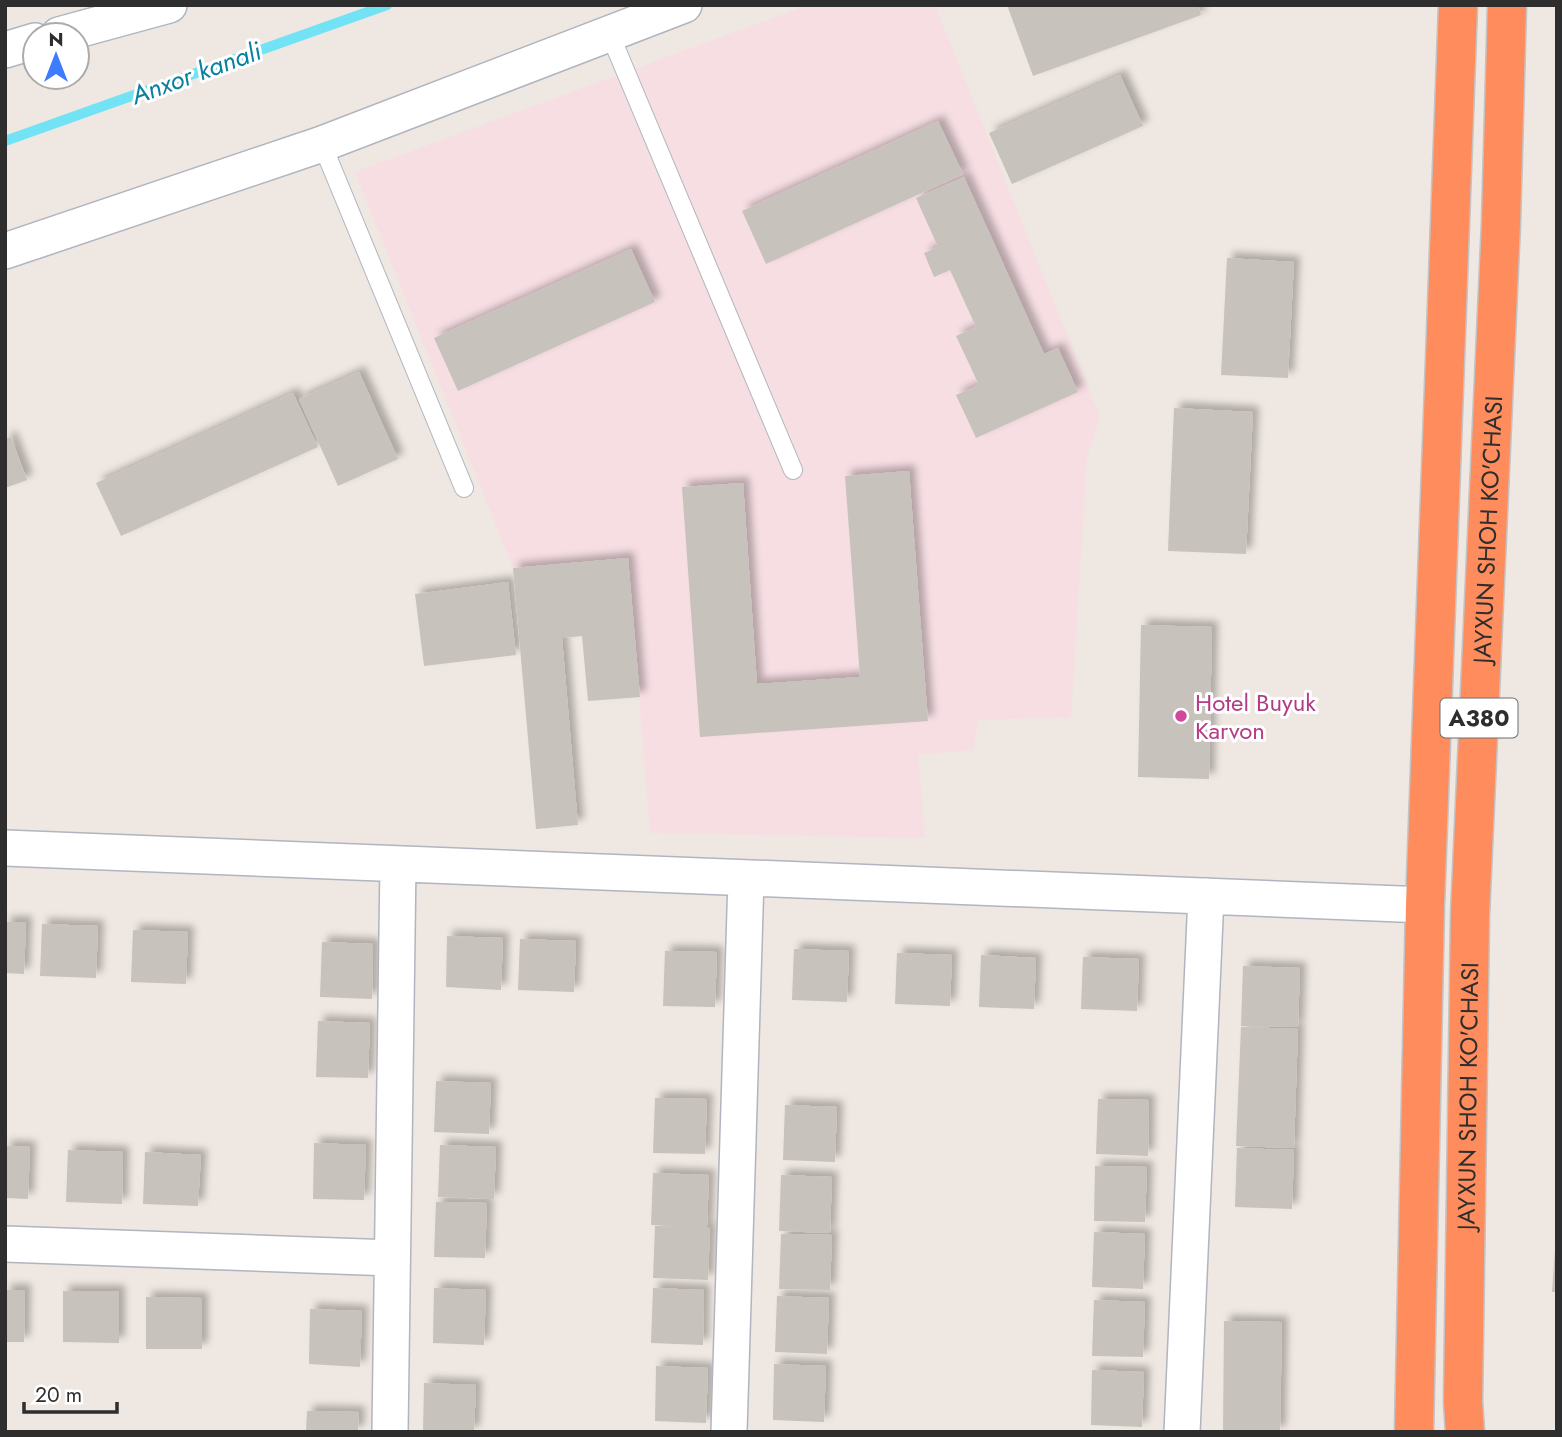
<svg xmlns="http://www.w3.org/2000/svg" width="1562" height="1437" viewBox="0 0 1562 1437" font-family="Jost,sans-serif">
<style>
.medical{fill:#f6dee3}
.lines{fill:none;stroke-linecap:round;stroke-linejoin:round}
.stream{stroke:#71e3f4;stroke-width:10}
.building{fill:#c8c2bc;filter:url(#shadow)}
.lane-casing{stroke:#b0b5be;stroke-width:20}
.street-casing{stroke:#b0b5be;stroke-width:38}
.highway-casing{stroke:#c4c4c4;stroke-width:41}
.lane{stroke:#fff;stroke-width:18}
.street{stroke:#fff;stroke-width:35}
.highway{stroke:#ff8c5c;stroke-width:38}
.hotel-dot{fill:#d1479c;stroke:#fff;stroke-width:2.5}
.labels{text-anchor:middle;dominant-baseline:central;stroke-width:6;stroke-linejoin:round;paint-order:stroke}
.shield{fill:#fff;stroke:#6d6d6d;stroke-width:2}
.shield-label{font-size:23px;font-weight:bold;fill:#2e2e2e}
.street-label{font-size:24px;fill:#2e2e2e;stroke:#fff}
.hotel-label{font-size:24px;fill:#b23c85;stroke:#fff;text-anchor:start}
.water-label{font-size:26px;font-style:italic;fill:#0980a0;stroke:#fff}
</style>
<defs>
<filter id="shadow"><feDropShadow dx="6" dy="-6" stdDeviation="3.5" flood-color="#0004"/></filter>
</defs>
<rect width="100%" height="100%" fill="#efe7e1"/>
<!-- medical -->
<path class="medical" d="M808 5H935L1100 417 1087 458 1071 717 978 720 973 750 918 755 925 838 650 833 628 558 513 568 355 172Z"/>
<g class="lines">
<!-- stream -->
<path class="stream" d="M5 141 387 5"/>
</g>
<!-- building -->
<path class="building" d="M1007 5H1198L1201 15 1033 76Z
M1120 75 1143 126 1012 184 989 133Z
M938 121 963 174 766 264 742 211Z
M964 177 1044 354 1058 348 1078 392 976 438 956 395 979 385 956 336 976 327 950 270 934 277 924 253 938 247 916 198Z
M631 249 655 302 458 391 434 338Z
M1227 258 1294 262 1288 378 1221 375Z
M359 372 398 459 338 486 299 399Z
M293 393 318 447 121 536 96 483Z
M1174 408 1253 412 1246 554 1168 551Z
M11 437 27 480 5 488V439Z
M909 471 928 721 700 737 682 487 743 483 757 684 860 677 845 476Z
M628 558 640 697 588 701 582 636 562 638 578 825 536 829 513 568Z
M508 582 516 655 424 666 415 594Z
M1141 625 1212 627 1209 779 1138 777Z
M5 922H26L24 974 5 973Z
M42 924 98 926 96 978 40 976Z
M133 930 188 932 186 984 131 982Z
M447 936 503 938 501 990 446 987Z
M520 939 576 941 574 992 518 990Z
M322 942 373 944 372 999 320 997Z
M794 949 849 951 847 1002 792 1000Z
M665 951 717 952 715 1007 663 1006Z
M897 953 952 955 950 1006 895 1004Z
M981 955 1036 958 1034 1009 979 1007Z
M1083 957 1139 959 1137 1011 1081 1009Z
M1243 966 1300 968 1298 1027 1241 1026Z
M318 1021 370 1023 368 1078 316 1077Z
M1241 1027 1298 1029 1294 1148 1236 1146Z
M436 1081 491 1083 489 1134 434 1132Z
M655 1098 707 1099 705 1154 653 1153Z
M1098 1099 1149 1100 1148 1156 1096 1154Z
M785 1105 837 1107 835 1162 783 1160Z
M314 1143 366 1145 364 1200 313 1199Z
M440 1145 496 1147 494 1199 438 1197Z
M5 1146 30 1147 28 1199 5 1198Z
M1237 1148 1294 1150 1292 1209 1235 1207Z
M68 1150 123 1152 122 1204 66 1202Z
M145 1152 201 1155 198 1206 143 1204Z
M1095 1166 1147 1167 1145 1222 1094 1221Z
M653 1173 709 1175 707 1227 651 1225Z
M781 1175 832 1177 830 1233 779 1231Z
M436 1202 487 1203 485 1258 434 1257Z
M655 1226 710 1228 708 1280 653 1278Z
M1094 1232 1145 1234 1143 1289 1092 1287Z
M781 1234 832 1235 830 1290 779 1289Z
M1555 1251H1557V1292H1552Z
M434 1288 486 1290 484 1345 433 1343Z
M653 1288 704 1290 703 1345 651 1343Z
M5 1290H25L24 1342H5Z
M63 1291H119V1343L63 1342Z
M777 1296 829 1298 827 1354 775 1352Z
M146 1297 202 1298V1349H146Z
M1094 1300 1145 1302 1143 1357 1092 1356Z
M310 1309 362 1311 360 1367 309 1364Z
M1224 1321 1282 1322 1280 1432H1223Z
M774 1364 826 1366 824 1422 773 1420Z
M656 1366 708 1368 706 1423 655 1421Z
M1092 1370 1144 1372 1142 1427 1091 1425Z
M424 1383 476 1385 474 1432H423Z
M307 1411 359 1412 358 1432H306Z"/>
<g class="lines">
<!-- lane casing -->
<g class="lane-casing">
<path id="lane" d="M609 32 793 470
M322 144 464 488"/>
</g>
<!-- street casing -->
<g class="street-casing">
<path id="street" d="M59 35 169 5
M5 50 35 41
M5 251 322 144 684 5
M5 848 1425 905
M5 1244 392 1258
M390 1432 398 864
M729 1432 746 878
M1182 1432 1206 896"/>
</g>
<!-- highway casing -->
<g class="highway-casing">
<g id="highway">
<path d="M1414 1432 1425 905 1458 5"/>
<path id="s1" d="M1465 1432 1463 1402 1470 915 1501 223 1507 5"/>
</g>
</g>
<!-- lane -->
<use href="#lane" class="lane"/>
<!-- street -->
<use href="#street" class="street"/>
<!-- highway -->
<use href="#highway" class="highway"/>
</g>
<!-- markers -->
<circle class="hotel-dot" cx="1181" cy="716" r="7"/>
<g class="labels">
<!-- shield labels -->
<rect class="shield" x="1440.5" y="698.5" width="77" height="39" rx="5"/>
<g class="shield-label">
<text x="1479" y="718">A380</text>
</g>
<!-- street labels -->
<g class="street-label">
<text stroke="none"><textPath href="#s1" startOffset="903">JAYXUN SHOH KO'CHASI</textPath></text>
<text stroke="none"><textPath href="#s1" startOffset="336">JAYXUN SHOH KO'CHASI</textPath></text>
</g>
<!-- hotel labels -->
<g class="hotel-label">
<text x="1195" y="702">Hotel Buyuk<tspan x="1195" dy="28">Karvon</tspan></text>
</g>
<!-- water labels -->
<g class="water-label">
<text transform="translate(196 73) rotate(-20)">Anxor kanali</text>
</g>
</g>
<!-- border -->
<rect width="1562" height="1437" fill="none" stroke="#2e2e2e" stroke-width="14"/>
<!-- north arrow -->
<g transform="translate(56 56)"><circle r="33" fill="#ffffff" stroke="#ababab" stroke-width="2"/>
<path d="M0-5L12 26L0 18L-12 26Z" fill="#3e7cff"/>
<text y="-10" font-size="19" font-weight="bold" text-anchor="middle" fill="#2e2e2e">N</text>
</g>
<!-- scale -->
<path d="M24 1402v10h93v-10" fill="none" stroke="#2e2e2e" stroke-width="3.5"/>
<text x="35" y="1402" font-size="21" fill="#2e2e2e" stroke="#ffffff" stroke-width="5" paint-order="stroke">20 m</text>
</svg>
